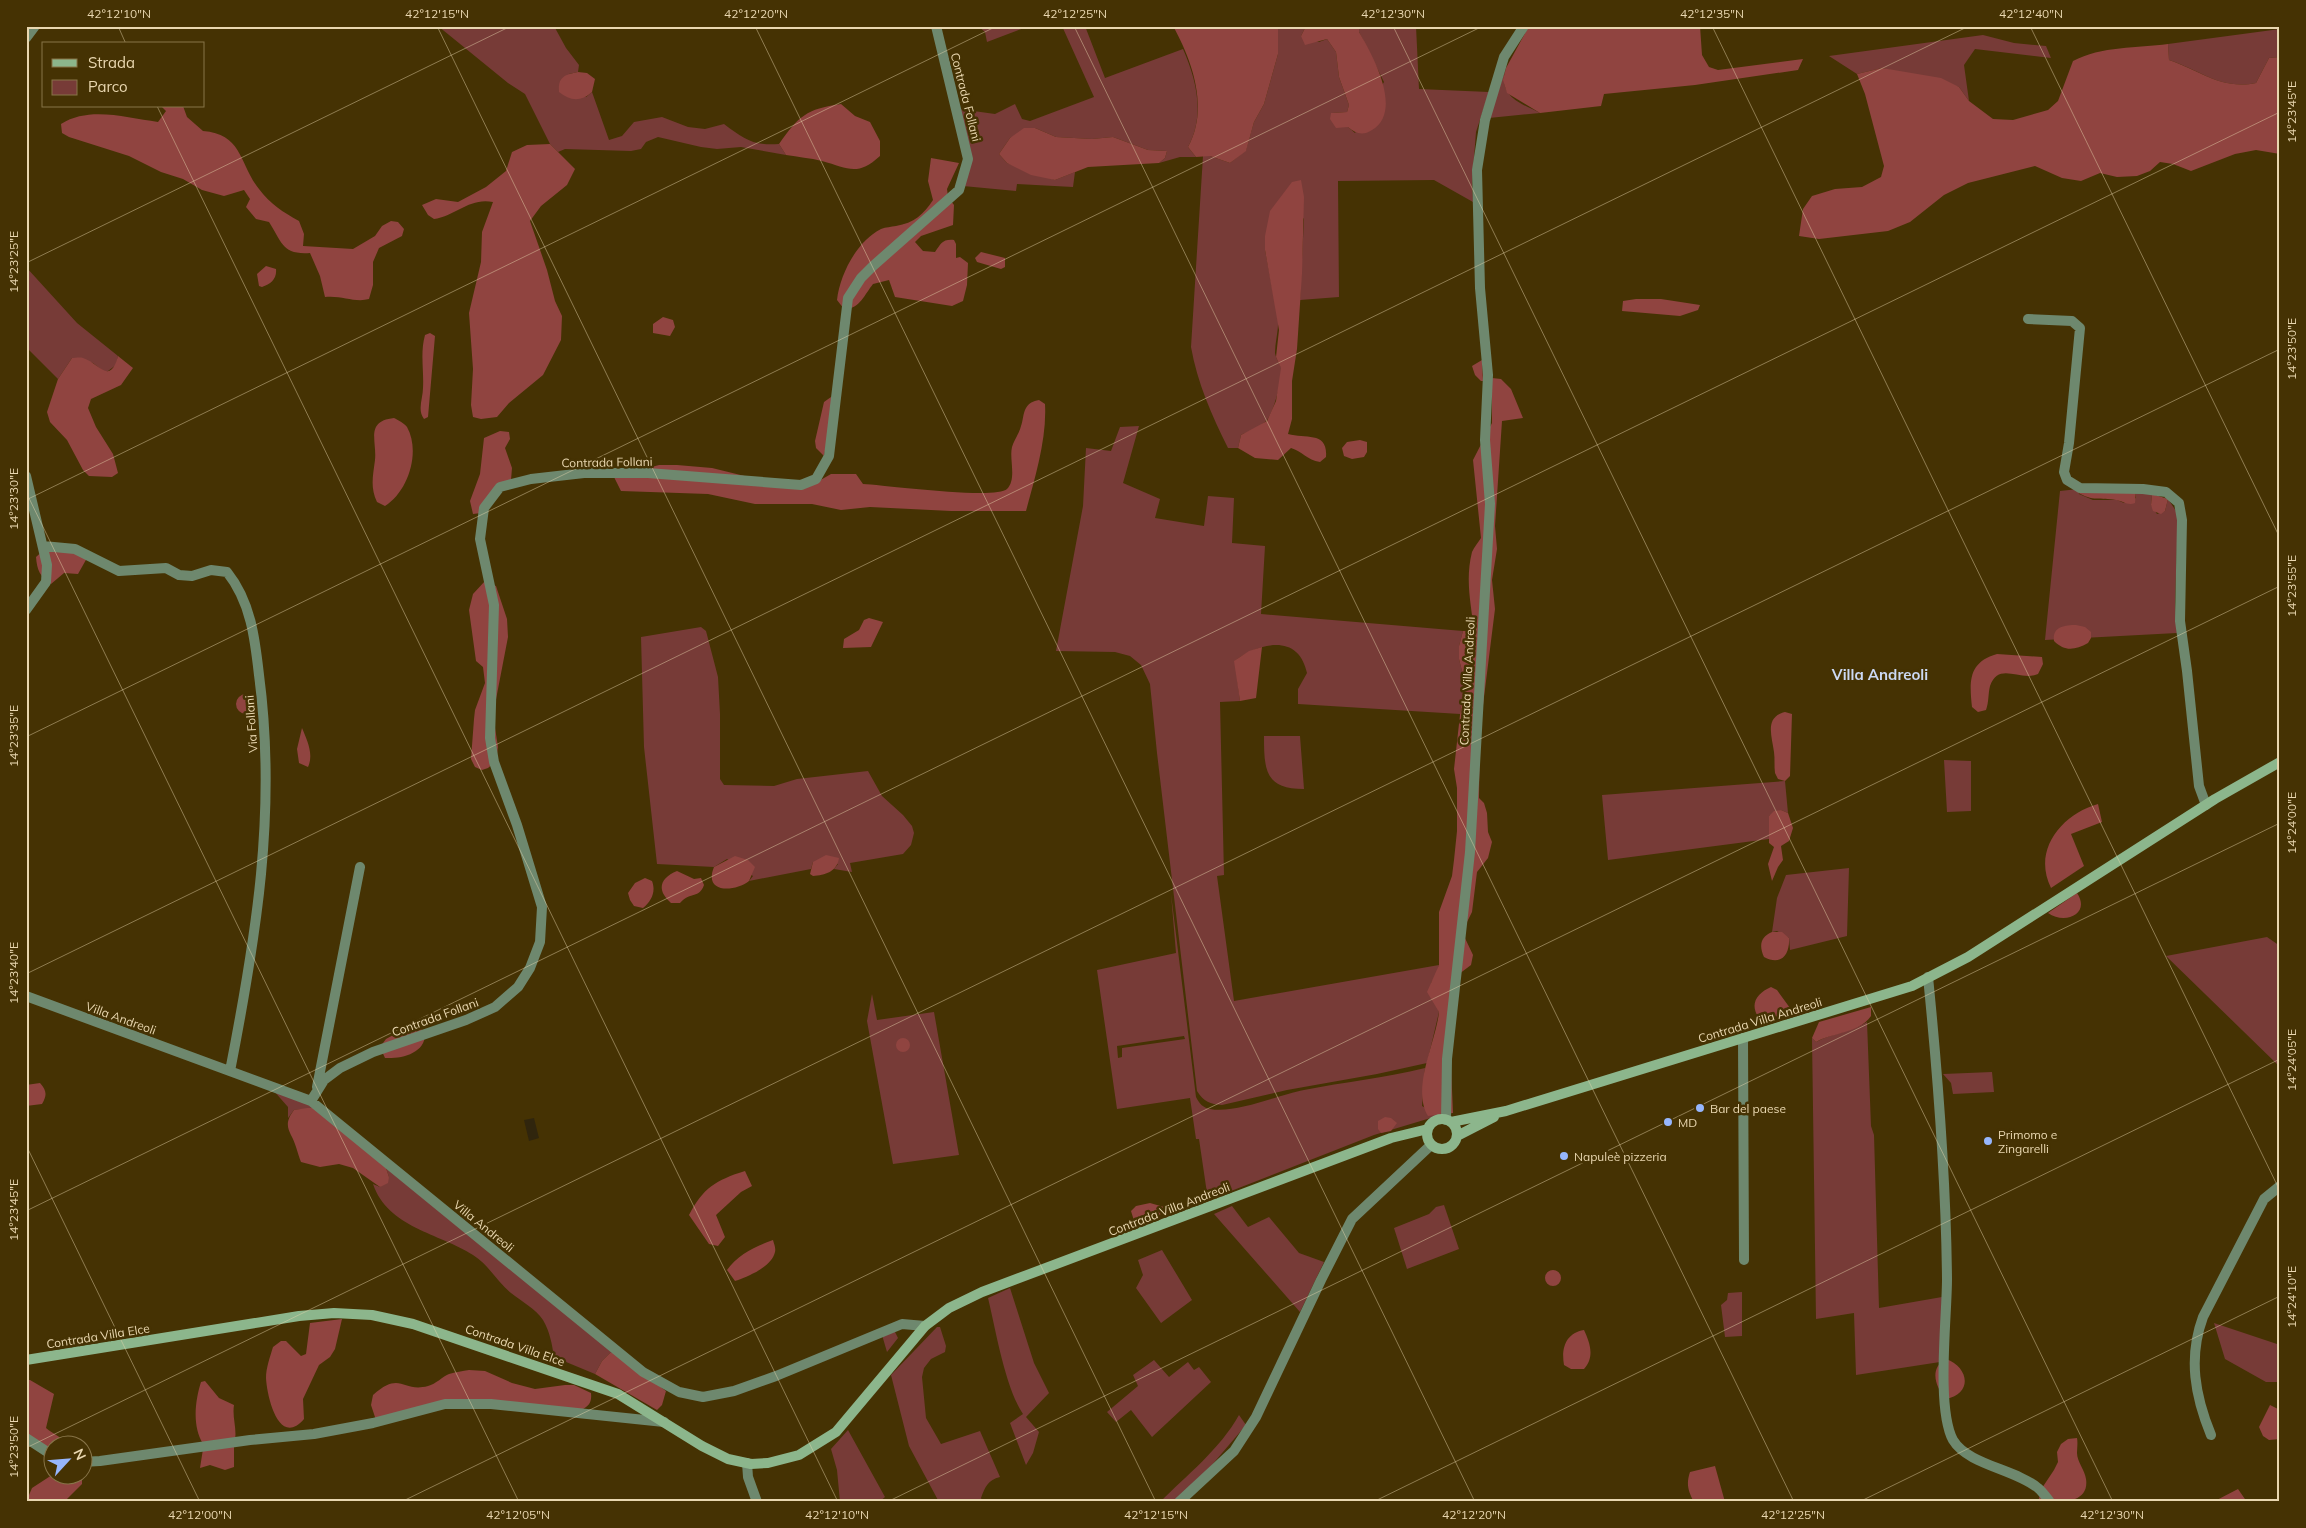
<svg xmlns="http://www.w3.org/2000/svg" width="2306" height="1528" viewBox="0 0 2306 1528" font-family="Mulish,sans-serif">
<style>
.green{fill:#773b37;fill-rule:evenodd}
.forest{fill:#904440}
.water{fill:#30250d}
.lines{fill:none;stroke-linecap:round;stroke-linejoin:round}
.street{stroke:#6e886e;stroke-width:10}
.secondary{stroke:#8cb68c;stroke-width:10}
.ticks{fill:none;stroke:#e9d7b0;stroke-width:1;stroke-opacity:0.45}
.poi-dot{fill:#96b6fd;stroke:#453203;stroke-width:2}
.labels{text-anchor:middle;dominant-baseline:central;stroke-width:5;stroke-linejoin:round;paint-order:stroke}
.street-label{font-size:12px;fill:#e9d7b0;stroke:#453203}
.poi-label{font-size:12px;fill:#e9d7b0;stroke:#453203;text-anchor:start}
.quarter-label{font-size:15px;font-weight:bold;fill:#ccd9f4;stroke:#453203}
.neatline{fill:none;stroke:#e9d7b0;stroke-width:2}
.ticks-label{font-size:12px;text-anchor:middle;fill:#e9d7b0}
</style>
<rect width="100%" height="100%" fill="#453203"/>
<!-- green -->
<path class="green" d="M438 26H554L566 48 579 65 578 72 569 74 586 97 592 92 609 140 622 136 634 122 662 117 688 127 705 129 724 124C744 139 753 146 779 144L786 155 741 147 717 149 701 147 658 137 646 142 641 149 631 151 565 149 558 152 550 144 525 94 508 83Z
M978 26H1029L987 42 985 32Z
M1062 26H1085L1105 78 1183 49C1197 81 1205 116 1188 147L1196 157H1180L1159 163 1165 158 1167 151 1148 150 1113 137 1092 139 1056 137 1035 128 1010 138 999 154 1007 163 1055 180 1075 172 1073 187 1017 184 1016 191 963 186 966 176 959 109 995 114 1015 104 1022 119 1030 121 1094 97Z
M1278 26H1306L1301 36 1319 42 1327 39 1336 52 1339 77 1349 105 1347 112 1332 113 1355 133 1384 82 1359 32V26H1416L1419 89 1489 92 1476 132 1472 183 1473 202 1434 180 1338 181 1339 297 1300 300 1304 218 1265 250 1278 318C1279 330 1275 341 1275 353 1276 359 1279 362 1281 367 1283 378 1273 416 1265 422 1258 428 1249 431 1241 435L1238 448H1228C1212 416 1197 382 1191 347L1203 156H1210L1230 163 1246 150 1254 122 1264 104 1278 54Z
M2280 29V57L2269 58 2256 83C2220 90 2202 71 2169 60L2168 44Z
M1983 35 2014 43 2046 46 2051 58 1975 49 1964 65 1969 101 1959 87 1882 68 1857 74 1829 56Z
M1506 68C1498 96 1518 102 1540 113L1489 118Z
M26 267 77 323 118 356 116 365 108 371H103L93 363 72 358 58 379 26 347Z
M1139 426 1123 483 1160 499 1155 518 1204 526 1208 496 1234 498 1232 543 1265 546 1261 614 1463 631 1459 646V659L1464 679 1460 714 1298 704V689L1307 673C1305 665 1302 657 1296 652 1280 637 1249 649 1235 661L1240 701 1220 702 1224 875 1217 876 1234 1001 1439 965 1436 975 1431 983 1439 1012 1427 1063 1377 1074 1287 1090 1222 1105C1210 1104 1204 1102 1197 1091L1157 753 1150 684 1141 665 1130 656 1115 652 1056 651 1083 506 1086 448 1111 451 1120 427Z
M2078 489 2079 494 2093 500H2117L2124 503 2136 498V491L2152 494 2151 505 2157 514 2165 511 2168 499 2178 514 2175 603 2177 633 2045 640 2060 491Z
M701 627 706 631 718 677 720 714V779L724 785 774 786 797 779 868 771 882 796 903 815 912 826 914 833 911 845 903 854 850 863 852 872 834 869 838 864 813 862 811 869 749 881 753 876 727 859 714 867 657 864 644 747 641 637Z
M1264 736H1300L1304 789C1265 789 1264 770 1264 736Z
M1944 760 1971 761V811L1947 812Z
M1785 781 1788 813 1781 810 1769 816V839L1608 860 1602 795Z
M1849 868 1847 936 1790 950 1789 938 1777 931 1772 932 1777 898 1786 875Z
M1171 894 1196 1097C1199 1103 1203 1108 1210 1109 1235 1114 1278 1095 1304 1090 1344 1082 1385 1078 1425 1068L1422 1106 1437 1114H1444L1374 1135 1208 1200 1199 1139H1196L1190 1098 1117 1109 1097 970 1176 953ZM1184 1036 1185 1039 1122 1048V1057L1118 1058 1117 1046Z
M2267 937 2280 946V1067L2166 956Z
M872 994 877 1020 934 1012 959 1155 893 1164 867 1021Z
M1867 1022 1871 1126 1874 1135 1879 1308 1942 1297 1940 1362 1856 1375 1854 1313 1816 1319 1812 1038 1816 1042C1832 1033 1851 1032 1867 1022Z
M1992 1072 1994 1092 1953 1094 1951 1083 1943 1074Z
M273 1090 316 1108 294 1110 288 1118V1107Z
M386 1168 615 1353H610L602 1361 595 1374 554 1357C552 1344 550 1332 543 1320 536 1309 521 1301 511 1293 497 1282 489 1265 473 1255 439 1233 388 1228 373 1184L380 1187 389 1177Z
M1444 1205 1459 1249 1407 1269 1394 1228 1429 1214 1436 1207Z
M1232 1206 1248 1227 1269 1217 1299 1253 1324 1262 1300 1312 1214 1214Z
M1162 1250 1192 1300 1161 1323 1136 1288 1143 1275 1138 1260Z
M1010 1288 1034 1363 1049 1393 1026 1417 1039 1432 1033 1453 1026 1465 1010 1423 1023 1414C1005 1387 996 1331 988 1298Z
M1742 1292V1336L1725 1337 1721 1305 1727 1300 1728 1293Z
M2214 1323 2280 1345V1382H2266L2225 1359Z
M937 1327H940L946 1346 945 1352 931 1359 924 1368 922 1377 926 1418 941 1444 980 1431 1000 1477C988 1480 985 1487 981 1498L983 1502H939L909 1446 891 1375Z
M894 1330 898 1338 887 1352 882 1335Z
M1154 1360 1169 1377 1188 1362 1194 1370 1199 1367 1211 1382 1152 1437 1131 1410 1116 1422 1107 1412 1138 1386 1133 1375Z
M1239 1415 1246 1425 1211 1466 1173 1502H1160C1187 1475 1220 1449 1239 1415Z
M848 1430 885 1497 879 1502H840L837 1470 831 1449Z"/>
<!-- forest -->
<path class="forest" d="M1173 26H1278V54L1264 104 1254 122 1246 151 1230 163 1210 156 1196 157 1188 147C1209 109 1193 62 1173 26Z
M1306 26H1359V32C1372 54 1404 111 1372 130 1363 136 1356 134 1348 127L1336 128 1330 119 1331 113 1347 112 1349 105 1339 77 1336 52 1327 39 1305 45 1301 36Z
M1529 26H1700L1702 55 1709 67 1718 70 1803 59 1798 70 1695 85 1604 94 1601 106 1540 113 1507 93 1503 80 1506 68Z
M2168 44 2169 60C2201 71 2221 90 2256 83L2269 58 2280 57V154L2256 150 2235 154 2191 171 2173 164 2160 162 2150 171 2137 176 2117 177 2100 173 2081 181 2062 178 2035 166 1968 183 1944 195 1910 222 1888 231 1819 239 1799 236 1803 209 1812 196 1835 189 1862 187 1881 177 1884 166 1865 94 1857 74 1882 68 1941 78 1959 87 1969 101 1993 119 2013 120 2048 110 2058 101 2073 61C2101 46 2138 48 2168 44Z
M578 72 587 73 595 79 592 92C581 102 570 101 559 92 558 77 564 75 578 72Z
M841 104 855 116 870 122 880 141V156C857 177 848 168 822 161 810 158 798 157 786 155L779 144C799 116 806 109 841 104Z
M161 106H183L187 117 203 131C243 134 239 164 259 189 270 204 283 212 299 221L304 234 303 246 353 249 375 236 382 226 391 221 398 222 404 229 402 236 379 248 373 262V285L369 299C355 303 341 295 325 297L320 276 310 253C282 255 282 242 269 222L256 219 246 207 250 199 244 190 224 196 202 190 183 179 161 172 129 156 69 137 62 133 61 124C90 106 126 118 158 122L166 111Z
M1024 128H1035L1056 137 1092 139 1113 137 1148 150 1167 151 1165 158 1159 163 1088 167 1055 180 1031 175 1007 163 999 154 1010 138Z
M550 144 575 169 567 185 541 206 530 221 547 270 555 301 562 316 561 340 543 375 509 403 497 417 481 419 473 417 471 405 473 369 469 313 481 262 482 232 493 202C470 197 455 216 434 219L428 215 422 205 436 199 458 202 486 187 506 171 512 152 527 145Z
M931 158 959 163 947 189 948 197 954 205 953 225 921 236 915 242 923 251 935 252C941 244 942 239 954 240L956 244V258L960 257 968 263 967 285 963 301 952 306 895 297 889 280 873 284C865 294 859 310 844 309L837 300C840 274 857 241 881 229 886 227 891 227 896 226 914 223 924 214 933 200L928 181Z
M1301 180 1304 197 1302 274 1297 349 1292 381V419L1288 434C1306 439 1328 431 1326 457L1320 462C1307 460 1302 451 1291 448L1278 460 1255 458 1238 448 1241 435 1267 421 1276 401 1281 368 1276 357 1279 330 1265 250V236L1270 211 1292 182Z
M981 252 1005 258V267L1001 269 977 262 975 258Z
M266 266 276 269C277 279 271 284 262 287L259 286 257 274Z
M1636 299H1661L1700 305 1698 310 1680 316 1622 311 1623 301Z
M663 317 673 320 675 327 670 336 653 333V324Z
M430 333 435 336 428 417 424 419C417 410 423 398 423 388 424 370 420 353 425 335Z
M118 356 133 368 121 385 91 399 88 408 96 427 113 454 118 473 112 477 89 476 83 470 67 440 50 422 47 412 58 379 72 358C75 358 80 357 83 358 99 363 110 386 118 356Z
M1482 360 1483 381H1481L1475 375 1472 366Z
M1492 378 1501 379 1511 389 1523 418 1502 421 1495 526 1497 549 1492 580 1495 609 1480 729 1479 798 1484 803 1487 813 1488 832 1492 842 1488 858 1477 872 1472 912 1465 926 1464 936 1473 955 1471 965 1459 974 1451 1066 1453 1113 1428 1116C1411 1088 1436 1042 1439 1012L1427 992 1439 965V912L1452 876 1454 860 1457 831V788L1454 769 1464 679 1459 659V646L1463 631H1474C1471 603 1465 580 1472 552 1474 547 1478 543 1481 538L1473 460 1492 423Z
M836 395 824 456 816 448 815 441 824 402 831 397Z
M1039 400 1045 404C1047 439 1035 477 1026 511H951L870 507 841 510 812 504H755L708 494 621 491 614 477 659 465H677L712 468 765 481 810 486 831 474H856L863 484C884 485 996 500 1007 489 1017 479 1009 459 1012 447 1014 440 1019 434 1021 426 1023 421 1023 413 1026 408 1029 403 1033 401 1039 400Z
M394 418C398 420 404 423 407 427 421 452 408 492 385 506L377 502C370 487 373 476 375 460 377 441 365 421 394 418Z
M500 431 509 432 510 439 505 448 512 468 511 480 481 513 473 514 470 501 480 474 484 438Z
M1360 440 1367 442V452L1364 457 1352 459 1344 456 1342 448 1347 442Z
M2136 491 2135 503C2128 506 2123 501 2116 500 2100 497 2093 502 2077 492Z
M2152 494 2168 499 2165 511 2161 514 2153 511 2151 505Z
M54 545 87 558 78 574 64 573 51 584C40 577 37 570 36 557L45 549Z
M485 581 496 586 507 619 508 637 493 715 498 747 496 761 488 768 482 770 475 767 471 759 474 719 475 710 485 683 483 667 476 661 469 610 473 594Z
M869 618 883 622 871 647 843 648 844 639 859 630 864 620Z
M2076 625 2085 627 2091 632V638L2088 643C2075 650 2065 652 2054 641 2052 627 2064 625 2076 625Z
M1262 647 1256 698 1240 701 1234 661 1249 651Z
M1997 654 2042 657 2043 664 2038 674C2020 682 1999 661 1990 686 1988 694 1989 702 1986 710L1978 712 1972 707C1969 680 1969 662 1997 654Z
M236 704a10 10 0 1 1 20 0a10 10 0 1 1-20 0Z
M1785 712 1792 714 1790 776 1785 781 1778 779 1775 773C1774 766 1775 759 1774 752 1772 736 1764 717 1785 712Z
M302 728C307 740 314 754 308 767L299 763 297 749Z
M2098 804 2102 822 2071 834 2084 866 2051 888C2032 850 2062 814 2098 804Z
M1781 810 1788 813 1793 828 1789 841 1781 846 1783 860 1778 867 1772 881 1768 864 1774 847 1769 843V816L1774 811Z
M826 855 839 858C837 872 825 875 813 876L810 874 813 862Z
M735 856 748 860 755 867 749 881C735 892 703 894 714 867Z
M677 871 694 879 701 878 704 885C699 899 691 891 680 903H671C656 890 660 878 677 871Z
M645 878 652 881C656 891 652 901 643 908L634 906 630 900 628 893 635 883Z
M2077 893C2091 914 2065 925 2048 913Z
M1772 932H1782L1789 938C1790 955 1781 966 1764 957 1759 946 1760 937 1772 932Z
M1771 987 1777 990 1790 1008C1781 1017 1772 1019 1759 1018 1749 1004 1757 993 1771 987Z
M1871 1007V1016C1858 1034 1833 1032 1816 1042L1812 1038 1819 1022Z
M415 1023 425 1033C426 1053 402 1059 385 1058L380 1047 386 1039Z
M896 1045a7 7 0 1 1 14 0a7 7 0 1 1-14 0Z
M40 1083C47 1091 47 1095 42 1104L26 1106V1085Z
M307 1108H316L386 1168 389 1177 388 1183 380 1187 353 1168 339 1164 320 1167 301 1162C299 1157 298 1153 296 1147 292 1132 281 1127 294 1110Z
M1385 1117 1391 1118 1397 1123 1391 1131 1381 1133 1378 1129V1121Z
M745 1171 752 1186 741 1192 716 1215 725 1237 718 1246 709 1244 689 1215C703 1188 716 1180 745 1171Z
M1150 1203 1164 1207C1160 1219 1148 1229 1135 1224L1131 1211 1136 1206Z
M773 1240C774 1244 776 1248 775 1252 772 1267 747 1277 735 1281L727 1270C738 1254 756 1246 773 1240Z
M1545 1278a8 8 0 1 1 16 0a8 8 0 1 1-16 0Z
M342 1319 335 1349 330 1357 319 1365 303 1399 304 1419C279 1448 267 1397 266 1378 266 1368 270 1357 273 1347L281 1341H286L301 1356 306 1354 310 1323Z
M1584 1330C1590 1343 1595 1357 1584 1369H1571L1564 1365C1561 1348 1566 1333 1584 1330Z
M610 1353H615L666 1391 662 1405 657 1410 595 1374 602 1361Z
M1946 1359C1969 1367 1973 1394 1946 1399 1935 1387 1929 1368 1946 1359Z
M469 1370 485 1371 512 1383 535 1389 565 1385H574L591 1393C592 1403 589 1406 580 1411L477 1403 376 1420 371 1405 373 1395C401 1370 402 1393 428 1386 436 1384 442 1377 449 1374 455 1372 463 1371 469 1370Z
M26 1380H30L54 1394 46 1428C53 1434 64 1438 68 1445L52 1446V1451L26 1433Z
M205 1381 219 1398 234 1405C232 1417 237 1428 235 1440L203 1444C192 1426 195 1401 201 1382Z
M2270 1405 2280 1410V1439L2269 1440 2263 1436 2259 1427Z
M2077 1438C2078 1444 2077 1448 2077 1453 2077 1462 2085 1470 2086 1479 2090 1506 2055 1502 2038 1502L2042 1488 2054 1470 2058 1462 2057 1452 2061 1444 2068 1439Z
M234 1444V1467L225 1470 210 1465 200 1468 203 1449Z
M1715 1466 1725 1502H1694C1688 1491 1686 1484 1690 1472Z
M52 1475 77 1476 82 1478V1484L64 1502H26L32 1488Z
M2238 1489 2247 1502H2213Z"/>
<!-- water -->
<path class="water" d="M534 1118 539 1138 529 1141 524 1120Z"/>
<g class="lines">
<!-- street -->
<path class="street" d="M26 38 35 26
M2028 319 2072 321 2080 328 2069 443 2064 472 2067 480 2080 488 2143 489 2166 492 2179 503 2182 520 2180 621 2187 671 2199 786 2206 805
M26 476 47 565 46 582 26 610
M43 546 75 549 119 571 166 568 179 575 192 576 211 570 227 572C251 602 255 639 259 675 277 811 256 938 230 1071
M1928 977C1938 1077 1946 1178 1947 1279 1947 1317 1936 1408 1953 1440 1968 1465 2015 1469 2038 1488 2042 1491 2046 1497 2050 1502
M26 996 311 1101 643 1372 679 1392 703 1397 734 1391 776 1376 902 1324 925 1326
M1743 1038 1744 1260
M317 1087 360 867
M311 1101 324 1080 340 1068 373 1052 466 1020 495 1007 518 987 530 968 540 942 542 907 517 825 494 762 490 738 494 605 480 539 484 508 500 487 531 479 584 473H648L801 485 816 479 829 456 848 298 861 278 873 266 959 190 968 159 936 26
M1446 1120 1447 1059 1470 852 1490 504 1485 440 1488 375 1480 288 1477 170 1485 120 1504 57 1524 26
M2211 1435C2195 1396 2188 1358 2203 1317L2264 1199 2280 1186
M26 1438 52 1455
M82 1462 100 1461 250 1440 314 1434 373 1423 445 1404H491L664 1422
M747 1463 748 1477 757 1502
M1179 1502 1234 1451 1256 1417 1321 1280 1352 1219 1431 1145"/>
<!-- secondary -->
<path class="secondary" d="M1427 1134a15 15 0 1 1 30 0a15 15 0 1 1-30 0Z
M1451 1122 1506 1111 1912 986 1968 957 2215 799 2280 762
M1457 1136 1494 1117
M26 1360 299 1316 334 1313 372 1315 413 1324 618 1394 702 1446 728 1459 751 1464 768 1463 799 1455 836 1432 925 1326 949 1308 982 1292 1391 1138 1428 1129"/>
</g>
<!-- ticks -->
<path class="ticks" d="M118 26 126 44M437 26 1156 1502M755 26 1475 1502M1074 26 1794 1502M1393 26 2113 1502M1712 26 2280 1191M2030 26 2280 538M157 106 838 1502M26 263 511 26M26 492 519 1502M26 500 997 26M26 737 1483 26M26 974 1969 26M26 1145 200 1502M26 1211 2280 112M26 1448 2280 349M401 1502 2280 586M887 1502 2280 823M1373 1502 2280 1059M1859 1502 2280 1296"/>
<!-- markers -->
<g class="poi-dot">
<circle cx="1700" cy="1108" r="5"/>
<circle cx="1668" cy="1122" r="5"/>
<circle cx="1988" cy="1141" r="5"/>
<circle cx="1564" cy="1156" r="5"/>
</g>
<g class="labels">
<!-- street labels -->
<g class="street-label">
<text transform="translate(966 97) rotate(76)">Contrada Follani</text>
<text transform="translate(607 462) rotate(-1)">Contrada Follani</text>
<text transform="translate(1467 681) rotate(-87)">Contrada Villa Andreoli</text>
<text transform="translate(251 724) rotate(-94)">Via Follani</text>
<text transform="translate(435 1017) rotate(-20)">Contrada Follani</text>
<text transform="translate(121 1018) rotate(20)">Villa Andreoli</text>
<text transform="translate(1760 1020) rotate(-17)">Contrada Villa Andreoli</text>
<text transform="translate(1169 1209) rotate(-21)">Contrada Villa Andreoli</text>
<text transform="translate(484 1226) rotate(39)">Villa Andreoli</text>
<text transform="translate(98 1336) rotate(-9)">Contrada Villa Elce</text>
<text transform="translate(515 1345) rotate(19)">Contrada Villa Elce</text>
</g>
<!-- poi labels -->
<g class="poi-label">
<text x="1710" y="1108">Bar del paese</text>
<text x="1678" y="1122">MD</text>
<text x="1998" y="1134">Primomo e<tspan x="1998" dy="14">Zingarelli</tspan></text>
<text x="1574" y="1156">Napuleè pizzeria</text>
</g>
<!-- quarter labels -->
<g class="quarter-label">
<text x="1880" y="674">Villa Andreoli</text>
</g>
</g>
<!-- border -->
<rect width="2306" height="1528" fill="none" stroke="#453203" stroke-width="55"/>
<!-- legend -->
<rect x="42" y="42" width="162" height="65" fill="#453203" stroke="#877448"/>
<rect x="52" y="59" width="25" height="8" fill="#8cb68c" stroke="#877448"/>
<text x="88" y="68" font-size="15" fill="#e9d7b0">Strada</text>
<rect x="52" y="80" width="25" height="15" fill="#773b37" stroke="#877448"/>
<text x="88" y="92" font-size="15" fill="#e9d7b0">Parco</text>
<!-- north arrow -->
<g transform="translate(68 1460) rotate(64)"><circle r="24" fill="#453203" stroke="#877448"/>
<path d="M0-4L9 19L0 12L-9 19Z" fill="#96b6fd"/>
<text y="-8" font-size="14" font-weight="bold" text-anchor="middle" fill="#e9d7b0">N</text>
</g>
<rect x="28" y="28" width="2250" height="1472" class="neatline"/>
<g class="ticks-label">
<text x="119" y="18">42°12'10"N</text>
<text x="437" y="18">42°12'15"N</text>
<text x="756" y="18">42°12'20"N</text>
<text x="1075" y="18">42°12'25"N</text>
<text x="1393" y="18">42°12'30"N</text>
<text x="1712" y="18">42°12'35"N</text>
<text x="2031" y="18">42°12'40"N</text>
<text transform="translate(2292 112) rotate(-90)" y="4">14°23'45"E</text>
<text transform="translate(14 262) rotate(-90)" y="4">14°23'25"E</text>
<text transform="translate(2292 349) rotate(-90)" y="4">14°23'50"E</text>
<text transform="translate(14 499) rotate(-90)" y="4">14°23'30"E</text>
<text transform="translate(2292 586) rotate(-90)" y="4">14°23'55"E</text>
<text transform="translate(14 736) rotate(-90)" y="4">14°23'35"E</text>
<text transform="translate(2292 823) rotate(-90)" y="4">14°24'00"E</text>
<text transform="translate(14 973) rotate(-90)" y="4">14°23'40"E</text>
<text transform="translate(2292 1060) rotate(-90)" y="4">14°24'05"E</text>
<text transform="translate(14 1210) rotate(-90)" y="4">14°23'45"E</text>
<text transform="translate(2292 1297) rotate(-90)" y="4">14°24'10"E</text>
<text transform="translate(14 1447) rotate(-90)" y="4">14°23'50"E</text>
<text x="200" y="1519">42°12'00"N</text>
<text x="518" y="1519">42°12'05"N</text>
<text x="837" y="1519">42°12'10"N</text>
<text x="1156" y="1519">42°12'15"N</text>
<text x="1474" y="1519">42°12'20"N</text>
<text x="1793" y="1519">42°12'25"N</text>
<text x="2112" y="1519">42°12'30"N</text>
</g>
</svg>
